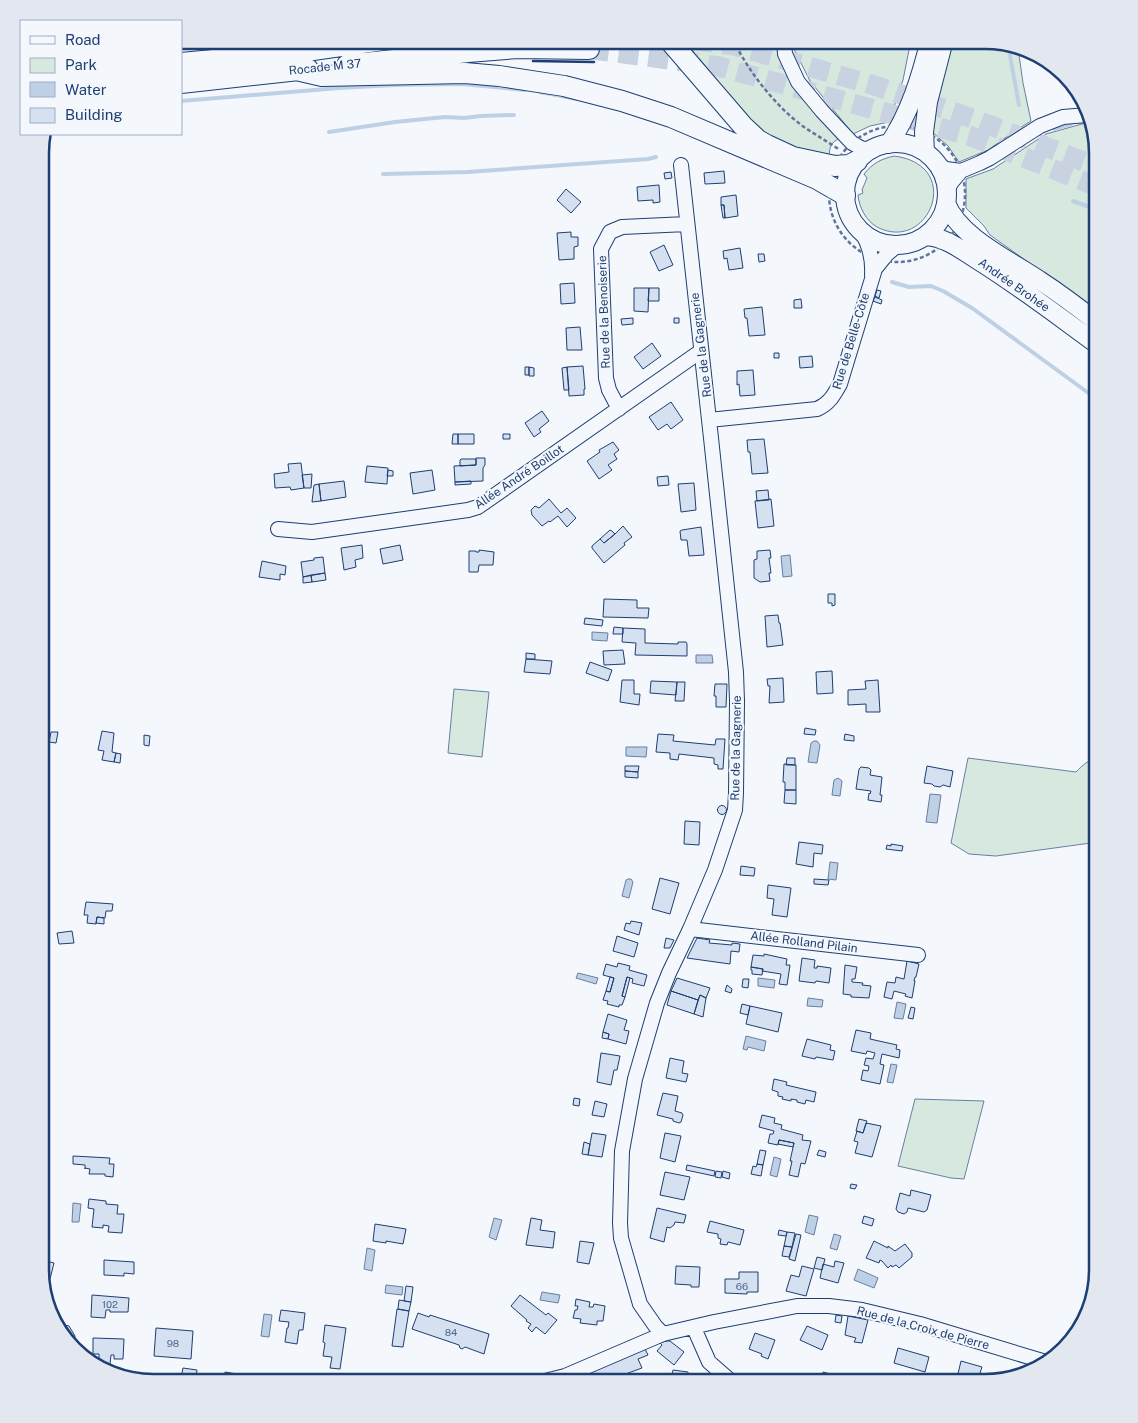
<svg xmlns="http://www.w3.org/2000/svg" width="1138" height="1423" viewBox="0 0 1138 1423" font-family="'Public Sans',sans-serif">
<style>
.green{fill:#d7e8df;stroke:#687fa3}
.water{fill:#bed0e5;stroke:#687fa3}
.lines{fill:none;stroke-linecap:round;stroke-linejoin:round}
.stream{stroke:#bed0e5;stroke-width:4}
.building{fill:#d5e0f0;stroke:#1d3f73}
.highway-tunnel{stroke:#c9d2e0;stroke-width:20;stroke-dasharray:20 10;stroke-linecap:butt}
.minor-casing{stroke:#1d3f73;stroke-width:16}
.major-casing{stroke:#1d3f73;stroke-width:20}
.highway-casing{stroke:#1d3f73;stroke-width:22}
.path{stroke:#5e769c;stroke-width:2.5;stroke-dasharray:4 2.5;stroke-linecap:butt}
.minor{stroke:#f4f7fb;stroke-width:14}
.major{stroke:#f4f7fb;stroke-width:18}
.highway{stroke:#f4f7fb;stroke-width:20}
.wall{stroke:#1d3f73;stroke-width:2.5}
.labels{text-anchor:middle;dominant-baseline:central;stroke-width:4;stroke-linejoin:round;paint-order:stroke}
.number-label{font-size:10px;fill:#4b6792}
.street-label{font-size:12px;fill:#1d3f73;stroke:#f4f7fb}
.rim{fill:none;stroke:#1d3f73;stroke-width:2.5}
</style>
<rect width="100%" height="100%" fill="#f4f7fb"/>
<!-- green -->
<path class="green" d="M684 40H779L841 137C830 144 830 145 829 157L795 149 772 137 753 124Z
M790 40H911L903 80 889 122 870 126 853 134 810 81 791 43Z
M952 40H992L1018 48 1023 83 1031 121 1015 131 988 150 959 162 948 146 931 131 932 122Z
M1089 122 1098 153V314L1056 282 990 235 984 226 966 208V179L993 169 1046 134Z
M894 156C965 165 929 254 877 227 866 221 859 207 858 195L863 193 862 190 867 178 864 174C873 163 881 159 894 156Z
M454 689 489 692 482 757 448 753Z
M968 758 1076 772C1082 766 1089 758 1098 760V842L996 856 969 854 951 843Z
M915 1099 984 1101 964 1179 951 1178 898 1166Z"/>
<!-- water -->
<path class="water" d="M790 555 792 576 783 577 781 556Z
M592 632 608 633 607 641 592 640Z
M696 655H712L713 663H696Z
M814 741H817L820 745 817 763 808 762 811 743Z
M626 747H647L646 757 626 756Z
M838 778 842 781 840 796 832 795 834 780Z
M930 794 941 795 937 823 926 822Z
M830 862 838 863 836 880 828 879Z
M628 879H631L633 882 629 898 622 896 626 880Z
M578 973 598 978 596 984 576 978Z
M758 978 775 980 774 988 758 986Z
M808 998 823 1000 822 1007 807 1006Z
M897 1002 906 1004 903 1019 894 1018Z
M746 1036 766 1041 764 1051 748 1047 747 1050 743 1049Z
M891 1064 897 1065 893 1083 887 1082Z
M774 1157 781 1159 777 1177 770 1175Z
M73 1203 81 1204 79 1222H72Z
M809 1215 818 1217 814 1235 805 1232Z
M494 1218 502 1220 496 1240 489 1237Z
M834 1234 841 1236 837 1250 830 1248Z
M367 1248 375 1250 372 1271 364 1269Z
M858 1269 878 1278 874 1288 854 1280Z
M386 1285 403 1287 402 1295 385 1293Z
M542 1292 560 1295 558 1303 540 1300Z
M264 1314 272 1315 269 1337 261 1336Z"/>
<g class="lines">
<!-- stream -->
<path class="stream" d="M181 41 189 40
M954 45 955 40
M1008 45 1019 105
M540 92 577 99
M181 101 339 88 395 85 462 84 525 90
M1085 122 1089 123
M1055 129 1071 124
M329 132 395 122 445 117 464 118 481 116 514 115
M383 174 468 172 648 159 656 157
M1073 201 1098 210
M892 282 909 287 931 286 943 291 972 308 1098 400"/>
</g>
<!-- building -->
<path class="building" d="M724 171 725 183 705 184 704 173Z
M671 172 672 178 665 179 664 173Z
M659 185 660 202 653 203V200L638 201 637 187Z
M566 189 581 202 571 213 557 200Z
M736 195 738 216 725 218 724 205H721V197Z
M721 205H724L725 218H723Z
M571 232V237H578V246L574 247V259L559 260 557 233Z
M664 245 673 265 659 271 650 252Z
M740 248 743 268 729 270 727 258 724 259 723 251Z
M758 254H764L765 261 759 262Z
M574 283 575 303 561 304 560 284Z
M634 288H649L648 312 634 311Z
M649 288H659V301H648Z
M877 290 881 291 879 298 875 296Z
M875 297 882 300 881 304 873 301Z
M801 299 802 308H794V300Z
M762 307 765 335 749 336 747 318H745L744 309Z
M633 318V324L622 325 621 319Z
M674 318H679V323H674Z
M580 327 582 350H567L566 328Z
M652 343 661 356 643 369 634 357Z
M774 353H779V358H774Z
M812 356 813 367 800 368 799 357Z
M583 366 585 389H584V395L569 396 567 367Z
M525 367H529V375H525Z
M529 367 534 368V376H529Z
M567 367 569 390H564L562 368Z
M753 370 755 395 740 396 739 384 737 385V371Z
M671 402 683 420 671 429 667 424 658 430 649 417Z
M542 411 549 421 539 429 541 432 534 437 525 423Z
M453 434H458V444H452Z
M458 434H474V444H458Z
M503 434H510V439H503Z
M764 439 768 473 752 474 750 452H748L747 440Z
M613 442 619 450 614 454 617 459 608 465 612 470 599 479 587 461 600 452 599 450Z
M476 458H485V465L483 468V481L455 482 454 466 476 465Z
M461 459H476V465L460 466V460Z
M301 463 304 488 291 490 290 487 275 488 274 474 289 472 288 464Z
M367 466 388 468 387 484 365 482Z
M388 470 393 471V476H387Z
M432 470 435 490 413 494 410 473Z
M312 474 311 488H304L302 475Z
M668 476 669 485 658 486 657 477Z
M344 481 346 497 321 501 319 484Z
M471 481V484L455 485V482Z
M694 483 696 510 681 512 678 484Z
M319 484 321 501 312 502 314 485Z
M768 490 769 500 757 501 756 491Z
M549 499 561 513 567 508 576 518 567 527 558 516 550 522 549 521 542 526 532 515 531 510 535 506 539 508Z
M771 499 774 526 758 528 755 501Z
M623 526 632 537 624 543 625 545 604 563 592 548V546L600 539 604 543 615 534Z
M701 527 704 555 689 556 687 540H681L680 531 682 530Z
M610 530 612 531 615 534 604 543 600 539Z
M362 545 363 558 355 560 356 567 344 570 341 548Z
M400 545 403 560 383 564 380 549Z
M479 550 494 552 493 565H479L478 572H469V551H476V552H479Z
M770 550 771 558H769L771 573H769L770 581 760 582 754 578V560L757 559V551Z
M323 557 325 573 303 577 301 562 314 560V558Z
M262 561 286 566 285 575 280 574V580L259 577Z
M325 573 326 580 312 582 311 575Z
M311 575 312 582 303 583V577Z
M828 594H835V605L832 606V603H828Z
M604 599 637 600V608H649L648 618 603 617Z
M778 615 779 623H780L783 645 767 647 765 616Z
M585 618 603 620 602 626 584 624Z
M614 627 623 628V634H613Z
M623 628 645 629V643L678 644V642H686L687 644V656L635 655 636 643 622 642Z
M623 650 625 664 604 665 603 651Z
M526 653 535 654V659H526Z
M526 659 552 661 550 674 524 672Z
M590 662 612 670 608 681 586 673Z
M832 671 833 693 817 694 816 672Z
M783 678 784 702 769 703 770 686H768L767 679Z
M622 680H634V694H640L639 705 620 702Z
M878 680 880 712H866V704L848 705V690L866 689 865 681Z
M651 681 677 682 676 695 650 693Z
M677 682H685L684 701H675Z
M715 684H727L726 707H716V696H714Z
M805 728 816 730 815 735 804 734Z
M102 731 114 733 112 752 116 753 114 762 102 760 104 751 98 750Z
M51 732H58L56 743 49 742Z
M658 734 674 735 673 741 715 745 716 739H725L723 769H718V765L714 764V758L679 754 678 760 670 759V753L656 752Z
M845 734 854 736V741L844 740Z
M144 735 150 736 149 746 144 745Z
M116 753 121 754 120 763 114 762Z
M787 758H795V765H786Z
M784 764 796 765V790H785V782H783Z
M625 766H639L638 772 625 771Z
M927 766 953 771 950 787 943 785 940 787 934 786 932 784 924 783Z
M861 767 869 768 871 770 870 775 882 777 880 795H882L881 802 868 800 869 793 870 794 871 791 856 789 859 769Z
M625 771 638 772V778L625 777Z
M785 790H796V804L784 803Z
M717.5 810a4.5 4.5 0 1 1 9 0a4.5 4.5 0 1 1-9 0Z
M685 821 700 822 699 845 684 844Z
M799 842 823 845 822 854 814 853 813 867 796 864Z
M891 844 903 846 902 851 886 849 887 845 891 846Z
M741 866 755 868 754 876 740 875Z
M660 878 679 883 670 914 652 909Z
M814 879 829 880 828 885 814 884Z
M768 885 791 888 787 917 772 915 774 899 767 898Z
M86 902 113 904 112 911H106L105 918 97 917 96 924 87 923 88 915H84Z
M97 917 104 918V924L96 923Z
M631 921 642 923 639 935 624 930 626 923 630 924Z
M72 931 74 943 59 944 57 933Z
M617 936 638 943 634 957 613 951Z
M666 938 674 940 670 948H664Z
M697 938 710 940 709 943 732 945V943L740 944 739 952 731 951 730 964 687 958Z
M764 954 787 959 786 965H790L787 985 779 984 781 974 762 971 763 969 751 967 753 955 764 956Z
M802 958 815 960 814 968H817V966L831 968 829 983 816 981 815 983 799 981Z
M907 961 919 964 916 977H915L914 981H915L912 998 905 996 906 994 894 991 892 999 884 997 887 982 895 983 896 977 904 979Z
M618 963 630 966 629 970 647 975 644 986 632 983 633 979 627 977 622 996 625 997 622 1005H619V1007L607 1004 608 1001 603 1000 606 991 610 992 614 978 603 975 606 964 617 967Z
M845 965 857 967 855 979H852V982L863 983 862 985 871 986 869 998 851 997V995L843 994Z
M751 967 763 969 762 975 752 974V970H751Z
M610 977 614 978 610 992 606 991Z
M627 977 630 978 625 997 622 996Z
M677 978 710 988 706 998 700 995 698 1000 671 991Z
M743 979H749L748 988 742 987Z
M727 985 732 989 731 993 725 991Z
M671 991 698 1000 694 1014 667 1005Z
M700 995 706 998 703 1017 694 1014Z
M742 1004 750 1006 748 1015 740 1013Z
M750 1006 782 1013 778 1032 746 1024Z
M911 1007 915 1008 913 1019 908 1018Z
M608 1014 627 1020 624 1030 629 1031 626 1044 608 1039 609 1034 603 1032Z
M856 1030 871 1033 870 1039 897 1045 896 1049 900 1050 899 1058 882 1054 880 1064 884 1065 880 1084 861 1080 863 1070 868 1071 869 1066 864 1065 866 1058 873 1059 875 1053 867 1051 866 1054 851 1051Z
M603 1032 609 1034 608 1039 602 1038Z
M807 1039 831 1045 830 1050 835 1051 833 1060 816 1057 815 1059 802 1056Z
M601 1053 620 1056 617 1070H614L611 1085 597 1082Z
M670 1058 684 1061 682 1073 688 1074 686 1082 666 1078Z
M774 1079 787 1082 786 1085 816 1092 814 1102 806 1100 805 1104 797 1102V1100L791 1099V1101L782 1099 783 1097 778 1096V1092L772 1090Z
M663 1093 678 1096 675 1111 682 1113 683 1115 681 1122 679 1123 673 1121V1119L657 1115Z
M574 1098 580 1099 579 1106 573 1105Z
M595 1101 607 1104 604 1117 592 1115Z
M762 1115 775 1118 774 1123 782 1125 781 1129 803 1135 802 1140 811 1141 805 1164 801 1163 798 1177 789 1175 792 1161H790L794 1143 779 1140 778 1145 768 1143 770 1134H773L774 1131 759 1127Z
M859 1119 867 1121 863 1133 856 1131Z
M866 1123 881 1126 872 1157 855 1153 858 1142 854 1141 857 1131 863 1133Z
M592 1133 606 1135 602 1157 588 1155Z
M665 1133 681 1136 675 1162 660 1158Z
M779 1140 794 1143 793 1147 778 1144Z
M584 1142 590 1144 588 1155 582 1154Z
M760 1150 766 1151 763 1165 757 1164Z
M819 1150 826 1152 825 1157 817 1155Z
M73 1156 110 1158 109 1164H114L113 1177 105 1176V1174H89L90 1169 85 1168V1169V1165L73 1164Z
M757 1164 763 1165 761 1176 751 1174 753 1166 756 1167Z
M687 1165 715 1171 714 1176 686 1170Z
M716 1171 722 1172 721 1178 715 1177Z
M723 1171 730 1173 729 1179 722 1177Z
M665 1172 690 1177 684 1200 660 1195Z
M851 1184 857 1185 855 1189 850 1188Z
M911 1190 931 1195 927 1210 924 1212 908 1208 907 1212 904 1214 898 1212 896 1209 900 1193 910 1196Z
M89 1199 106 1201V1204L118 1205 117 1214H124L122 1233 108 1232 109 1226 103 1225V1228L92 1227 94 1209 88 1208Z
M657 1208 686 1215 684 1223 675 1222 674 1225 670 1228 667 1227 664 1242 650 1238Z
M864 1216 874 1219 872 1226 862 1223Z
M531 1218 542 1220 540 1230 555 1232 553 1248 526 1245Z
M710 1221 744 1230 740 1245 728 1242 727 1245 720 1244 721 1239 718 1238V1234L707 1232Z
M375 1224 406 1229 403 1244 386 1241V1243L373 1241Z
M779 1230 787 1232 786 1236 778 1235Z
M787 1232 795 1233 792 1247 784 1246Z
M796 1234 801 1235 795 1261 789 1259Z
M580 1241 594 1243 589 1264 577 1262Z
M874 1241 888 1248V1246L895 1251 905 1244 912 1253V1257L899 1268 896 1265 892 1267 891 1265 888 1268 882 1261 880 1260 879 1263 866 1258Z
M784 1246 792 1247 789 1257 782 1256Z
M40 1253 43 1254 42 1260 54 1263 50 1279 42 1277 40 1270Z
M817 1257 825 1259 822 1270 814 1268Z
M104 1260 134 1262V1274L124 1273V1276L104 1275Z
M835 1261 844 1263 838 1283 820 1278 823 1264 834 1267Z
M676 1266 700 1267 699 1287H691V1285L675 1284Z
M802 1266 814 1269 806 1296 786 1291 791 1275 799 1277Z
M739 1272H758V1292H747V1294L725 1293V1279H739Z
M406 1286 413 1287 411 1302 404 1301Z
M92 1295 129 1298 128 1312H110V1310H106L105 1318 91 1317Z
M520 1295 546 1315 548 1313 557 1320 545 1334 536 1327 532 1332 528 1328 531 1324 526 1321 527 1320 511 1306Z
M576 1299 590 1302 589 1307H593L594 1304 605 1306 603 1321H597V1325L580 1323 581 1319 573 1318 575 1310H577L578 1306H575Z
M399 1300 411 1302 409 1311 398 1309Z
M397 1309 409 1311 403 1347 392 1346Z
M281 1310 305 1313 303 1330H299L297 1344 285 1342 287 1328H288L289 1322 279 1321Z
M418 1313 429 1317 430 1315 489 1334 484 1354 465 1347 462 1349 460 1348 459 1345 412 1329Z
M836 1315 842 1316 841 1323 835 1322Z
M848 1316 868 1320 862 1343 854 1342 856 1338 845 1335Z
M56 1323 69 1326 75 1336 73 1345 59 1333Z
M325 1325 346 1328 340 1369 330 1368 332 1357 323 1356 325 1343 323 1342Z
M807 1326 828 1335 822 1350 800 1340Z
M156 1328 193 1331 191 1359 154 1356Z
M755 1333 775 1340 768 1359 761 1356 762 1354 749 1349Z
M93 1338 124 1339 123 1359H114V1355H111L110 1364 99 1363V1354H93Z
M666 1341H670L684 1352 674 1365 657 1351 662 1345 660 1343Z
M898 1348 929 1357 925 1372 894 1363Z
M645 1349 648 1355 638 1359 642 1368 601 1383H600L596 1374 592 1375 590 1369Z
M961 1361 982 1367 977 1382 957 1378Z
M183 1368 197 1370 196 1377 199 1378V1374L204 1375V1376L224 1378 225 1372 237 1374 236 1383H180Z
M673 1370 688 1372V1376L708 1379V1381L719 1382 720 1383H670Z
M823 1372 834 1375 831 1383H820Z
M237 1374 271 1377 273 1374H279L280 1378 293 1380V1383H236Z
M355 1377 367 1379 366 1383H354Z"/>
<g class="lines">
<!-- highway-tunnel -->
<path class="highway-tunnel" d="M693 40 732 45 870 84 974 119 1098 167
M589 49 717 66 970 136 1098 187"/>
<!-- minor casing -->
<g class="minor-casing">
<path id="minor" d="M784 40 785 54 798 82 822 111 852 143 861 148 871 150
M937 164 946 169 961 171 980 163 990 158 1040 126 1063 117 1087 115
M947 191 951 183 961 171
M861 231C869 244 873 259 872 275
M619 409 609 390 606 378 601 249 610 232 622 227 687 224
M709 420 817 409C829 404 834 395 840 384L875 269 887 254 899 244
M278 529 312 532 468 510 478 507 701 351
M690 929 918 955
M694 1328 709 1362 733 1383
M663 1334 656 1327 640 1304 621 1238 620 1223 622 1151 635 1079 657 1003 669 973 690 929 715 870 735 810 736 793 737 701 736 672 711 438 681 165
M537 1383 565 1376 663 1334 714 1322 797 1306H829L862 1310 920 1324 1049 1363"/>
</g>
<!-- major casing -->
<g class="major-casing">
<path id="major" d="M845 194a51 51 0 1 1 102 0a51 51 0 1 1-102 0Z
M889 144C910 113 921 76 930 40
M925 152 924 132 928 102 944 40
M946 203C959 237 1010 260 1039 280 1059 293 1079 308 1098 323
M925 236C945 237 960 249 976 259 1018 285 1058 316 1098 345"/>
</g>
<!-- highway casing -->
<g class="highway-casing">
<path id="highway" d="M669 40 743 126 758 140 767 145 793 157 835 166 849 165 857 161
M244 46 275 40
M181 63 299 52 383 40
M347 65 468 52 518 48 589 49
M296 70 322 76 465 73 499 76 564 86 622 101 671 117 817 179 845 195
M181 83 308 69"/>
</g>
<!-- path -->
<path class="path" d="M733 40C749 72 775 106 804 127 816 135 828 142 840 150
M829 194a68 68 0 1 1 136 0a68 68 0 1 1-136 0Z"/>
<!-- minor -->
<use href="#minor" class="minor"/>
<!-- major -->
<use href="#major" class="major"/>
<!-- highway -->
<use href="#highway" class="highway"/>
<!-- wall -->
<path class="wall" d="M533 61 594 62"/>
</g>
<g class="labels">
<!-- number labels -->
<g class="number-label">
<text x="742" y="1286">66</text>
<text x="110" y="1304">102</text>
<text x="451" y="1332">84</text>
<text x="173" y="1343">98</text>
</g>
<!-- street labels -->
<g class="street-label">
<text transform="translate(325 67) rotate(-6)">Rocade M 37</text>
<text transform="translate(1014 285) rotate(35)">Andrée Brohée</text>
<text transform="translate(604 312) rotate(-92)">Rue de la Benoiserie</text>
<text transform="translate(851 341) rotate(-73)">Rue de Belle-Côte</text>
<text transform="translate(701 345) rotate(-97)">Rue de la Gagnerie</text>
<text transform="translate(519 477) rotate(-34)">Allée André Boillot</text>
<text transform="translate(736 748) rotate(-89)">Rue de la Gagnerie</text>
<text transform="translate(804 942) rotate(7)">Allée Rolland Pilain</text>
<text transform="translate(923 1328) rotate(15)">Rue de la Croix de Pierre</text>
</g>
</g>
<!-- crop -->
<path d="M0 0H1138V1423H0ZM153 49H985A104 104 0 0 1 1089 153V1270A104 104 0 0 1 985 1374H153A104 104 0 0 1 49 1270V153A104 104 0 0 1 153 49Z" fill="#e3e8f0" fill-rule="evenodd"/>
<path class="rim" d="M153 49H985A104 104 0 0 1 1089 153V1270A104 104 0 0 1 985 1374H153A104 104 0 0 1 49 1270V153A104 104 0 0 1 153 49Z"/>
<!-- legend -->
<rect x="20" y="20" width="162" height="115" fill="#f4f7fb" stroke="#9eadc5"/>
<rect x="30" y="36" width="25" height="8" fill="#f4f7fb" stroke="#9eadc5"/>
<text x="65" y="45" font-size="15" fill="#1d3f73">Road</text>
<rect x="30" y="58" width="25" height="15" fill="#d7e8df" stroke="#9eadc5"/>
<text x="65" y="70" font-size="15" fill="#1d3f73">Park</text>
<rect x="30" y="82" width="25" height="15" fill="#bed0e5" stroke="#9eadc5"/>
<text x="65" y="95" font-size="15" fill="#1d3f73">Water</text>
<rect x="30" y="108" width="25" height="15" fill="#d5e0f0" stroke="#9eadc5"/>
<text x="65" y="120" font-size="15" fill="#1d3f73">Building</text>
</svg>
